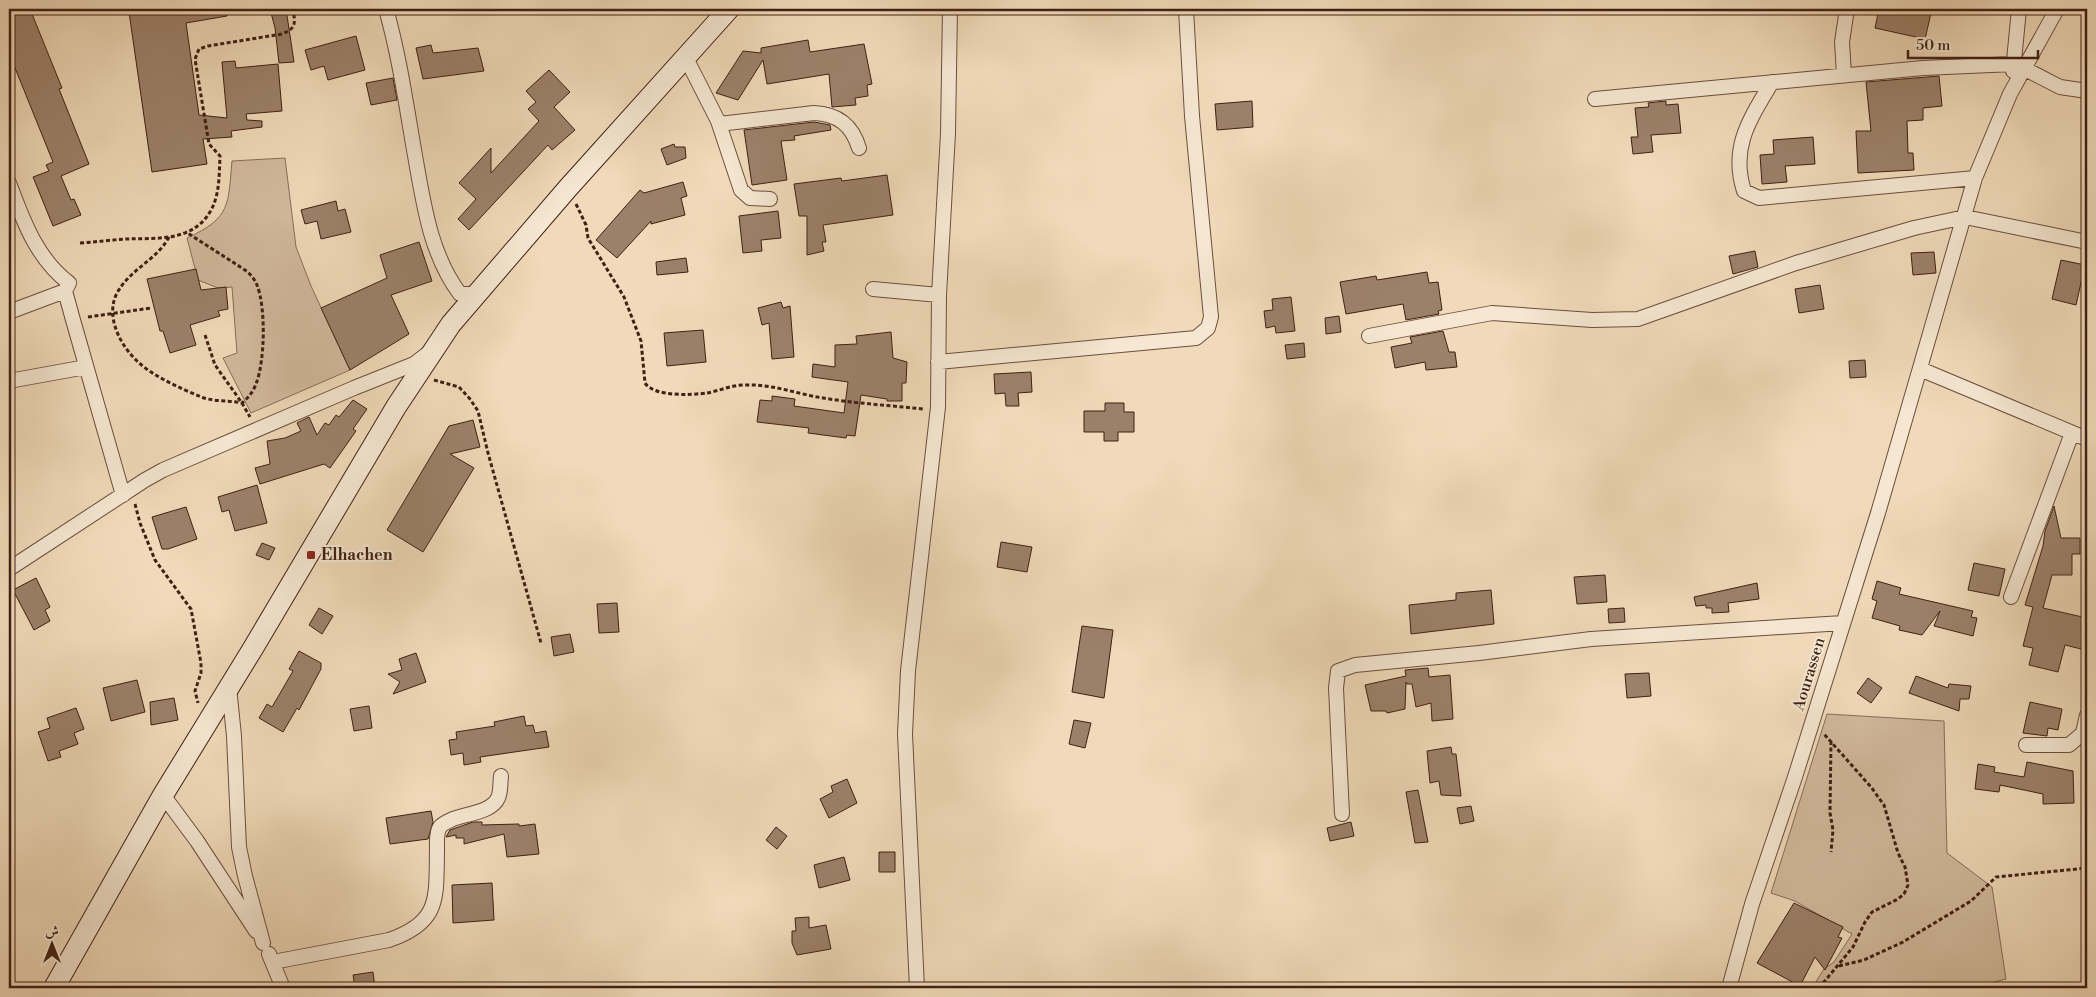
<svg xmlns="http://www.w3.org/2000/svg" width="2096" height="997" viewBox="0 0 2096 997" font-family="'Libre Bodoni',Amiri,serif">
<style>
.green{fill:#d2ba9d;stroke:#896d58}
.building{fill:#9c816a;stroke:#402014}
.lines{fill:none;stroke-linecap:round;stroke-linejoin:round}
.street-casing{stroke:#6c4e3d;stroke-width:16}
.secondary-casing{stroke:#402014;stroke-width:22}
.path{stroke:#402014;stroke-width:3;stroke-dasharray:4 2.5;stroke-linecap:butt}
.street{stroke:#f5e7d2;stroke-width:14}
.secondary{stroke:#f5e7d2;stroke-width:20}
.poi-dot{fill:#8f2418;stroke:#f5e7d2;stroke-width:2}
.labels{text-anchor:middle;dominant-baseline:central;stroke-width:4;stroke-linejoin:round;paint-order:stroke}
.poi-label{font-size:16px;font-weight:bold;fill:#402014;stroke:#f5e7d2;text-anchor:start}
.street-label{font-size:16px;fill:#402014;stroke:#f5e7d2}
</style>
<rect width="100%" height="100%" fill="#f0dab9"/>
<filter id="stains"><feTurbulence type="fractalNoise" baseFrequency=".004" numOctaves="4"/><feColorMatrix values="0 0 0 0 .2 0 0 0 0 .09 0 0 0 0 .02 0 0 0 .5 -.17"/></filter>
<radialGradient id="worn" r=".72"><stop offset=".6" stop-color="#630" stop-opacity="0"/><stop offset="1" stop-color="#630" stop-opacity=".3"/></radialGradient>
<!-- green -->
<path class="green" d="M285 158 296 247 311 286 350 370 251 413 223 358 237 353 232 287 218 288 198 280 187 238C231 218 228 205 232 161Z
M1827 714 1944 721 1947 853 1992 887 2006 979 1972 988H1812L1824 969 1834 962 1852 934 1795 901 1771 893Z"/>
<!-- building -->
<path class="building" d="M30 9 62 88 59 89 89 164 61 176 71 200 74 199 81 215 53 226 33 177 49 171 46 165 53 162 9 53V17Z
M154 9H226L227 16 186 23 199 115 227 118 222 62 235 61 236 68 278 64 282 111 246 114 247 120 262 121V127L231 131 232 137 203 139 207 164 152 172 129 12Z
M270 9H286L294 62 279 63 275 28Z
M1879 9H1932L1925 39 1875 28Z
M356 36 365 70 328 80 324 66 311 70 305 50Z
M808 40 810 52 864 44 872 84 867 85 868 96 855 98 856 105 832 107 829 74 767 84 763 60 738 100 716 93 743 51 761 53V48Z
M431 45 433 53 478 48 484 71 423 79 416 48Z
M549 70 570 92 554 107 575 130 552 150 548 145 469 230 458 219 476 199 459 183 491 148V173L539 121 528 109 536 102 526 91Z
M1939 76 1942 106 1923 108V120L1907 121 1908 153H1913L1914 170 1858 173 1856 131H1871L1866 82Z
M393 78 397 100 371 105 366 83Z
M1252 101 1253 127 1217 130 1215 104Z
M1666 101V105L1678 104 1681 133 1651 135 1653 152 1633 154 1631 137H1638L1635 108 1649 107 1648 103Z
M814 122 830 125 831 130 794 136 795 140 781 141 787 180 752 185 744 130Z
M1813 137 1815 164 1785 166 1787 182 1762 184 1760 155 1774 154 1773 140Z
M674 144 675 147H685L686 158 667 165 661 149Z
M887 175 893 215 823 225 826 242H822L824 251 807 255V216H799L794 184 841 178 842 181Z
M683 182 687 196 681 198 685 215 651 224V221L617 258 596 240 640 190 644 193Z
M336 201 338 211 345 209 351 232 321 239 317 221 305 224 301 210Z
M778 211 781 238 761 240 762 251 743 253 739 216Z
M419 242 432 281 391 295 409 334 350 370 321 308 387 278 380 255Z
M1755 251 1758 267 1733 274 1729 256Z
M1934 252 1936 273 1913 275 1911 253Z
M686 258 688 272 657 275 656 262Z
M2061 260 2085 265 2076 305 2052 299Z
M196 269 201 290 226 287 228 309 218 311 220 316 190 325 196 345 170 353 163 331H160L147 279Z
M1427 272 1429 283 1438 282 1442 310 1438 311 1439 314 1406 320 1403 304 1346 314 1340 282 1376 276 1377 280Z
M1820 285 1824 309 1799 313 1795 289Z
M1291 297 1295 331 1276 333 1275 326 1266 328 1264 311 1273 310 1272 299Z
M781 302 783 308 790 306 794 357 772 359 769 323 762 325 758 308Z
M1339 316 1341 332 1326 334 1325 318Z
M703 330 706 362 667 366 664 333Z
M1443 331 1449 352H1455L1457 367 1426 370 1425 362 1395 368 1391 347 1412 343 1410 337Z
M891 332 893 358 907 362 906 383H902V401H887V399L861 395 855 436 847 435 846 438 808 433 809 428 757 422 760 400 772 401V396L795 399 794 406 844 413 848 382 812 377 813 364 835 367V345L857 344 856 336Z
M1304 343 1305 357 1287 359 1285 345Z
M1865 360 1866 377 1850 378 1849 361Z
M1031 372 1032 392 1018 393 1019 406H1006L1005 393 995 394 994 374Z
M353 400 367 409 353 429 356 431 330 468 324 464 260 484 255 468 270 464 267 441 285 438 301 431 297 423 309 417 317 435 325 423 329 425 336 415 339 417Z
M1105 403H1124V412H1134V432H1118V441H1104V432H1084V411H1105Z
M473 420 480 447 450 454 474 468 423 552 387 530 449 426Z
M257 485 267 523 235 531 229 510 222 512 218 497Z
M2054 506 2061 538H2080V554H2072V575H2052L2043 608 2087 618 2081 649 2065 645 2058 672 2029 665 2033 648 2023 646 2033 607 2025 605 2043 546 2045 531Z
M186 507 197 539 168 549H162L152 517Z
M1001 542 1032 547 1027 572 997 567Z
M262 543 275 548 269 560 256 555Z
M1974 563 2005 569 1999 596 1968 590Z
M1605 575 1607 602 1577 604 1574 577Z
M36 578 50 607 45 610 50 621 34 630 13 590Z
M1877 581 1901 588 1899 594 1973 611 1971 617 1977 618 1973 636 1934 626 1940 611 1922 635 1899 630 1900 626 1872 618 1877 601 1872 599Z
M1757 583 1759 599 1728 603 1729 612 1712 613V608H1706V605L1696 606 1694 597Z
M1491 590 1494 624 1411 634 1409 605 1456 600V593Z
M617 603 619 632 599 633 597 604Z
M319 608 333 616 322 634 309 625Z
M1624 608 1625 622 1609 623 1608 609Z
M1082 626 1113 630 1104 698 1072 692Z
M570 634 574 652 554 656 551 637Z
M299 651 321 663V669L299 710 297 708 283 732 259 718 267 704 272 707 293 671 289 669Z
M416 653 426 682 393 694 400 682 388 674 402 670 399 659Z
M1428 668 1429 677 1450 675 1453 719 1432 721 1431 703 1416 707 1412 684H1407L1406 682 1405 709 1387 713 1386 711H1371L1365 685 1406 676 1405 670Z
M1649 673 1651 696 1627 698 1625 674Z
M1916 676 1948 688 1949 684 1971 686 1969 699H1960L1959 711 1909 693Z
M1868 678 1882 688 1871 703 1857 693Z
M137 680 145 712 111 721 103 688Z
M174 698 178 720 151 725 150 702Z
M2030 702 2062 709 2058 730 2048 728 2047 736 2023 733Z
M369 706 372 728 354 731 350 709Z
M76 708 84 729 74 733 78 744 59 751 61 757 48 761 38 732 50 728 47 718Z
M524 716 526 726 533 725 535 733 546 731 549 747 480 757 481 762 464 765 463 753 451 755 449 740 457 739 456 732 495 726 494 722Z
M1074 720 1091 723 1085 748 1069 744Z
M1451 747 1452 754H1456L1461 796 1441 795 1439 781 1430 783 1427 751Z
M2027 762 2073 771 2074 803 2043 804V794L2000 785 1999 792 1975 789 1978 764 1995 767 1994 772 2024 777Z
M847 779 857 803 829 818 820 799 833 792 831 786Z
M1418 790 1428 842 1415 843 1406 792Z
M1471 806 1474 821 1460 824 1457 808Z
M431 811 433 822 428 839 390 844 386 818Z
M473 822H482V825L519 824V826L535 824 539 854 507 857 504 834 464 844V838H456V835L446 837 450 830Z
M1351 822 1354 836 1330 841 1327 828Z
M776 827 787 836 777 849 766 840Z
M879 852H895V872H879Z
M844 857 850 880 819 888 814 865Z
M492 883 494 920 453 923 452 885Z
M1794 903 1843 927 1838 937 1842 938 1825 970 1815 957 1800 986 1757 963Z
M809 917V928L826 925 831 949 797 955 792 943V931H796L795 918Z
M373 972 375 988H355L353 975Z"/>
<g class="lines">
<!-- street casing -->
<g class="street-casing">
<path id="street" d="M386 9C399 55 406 103 414 150 423 199 429 253 460 294H477
M686 58 718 121 741 190 750 198 770 199
M2025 69 2060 87 2087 91
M2013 71 2019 9
M1844 75 1842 42 1847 9
M1772 82C1750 119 1730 147 1744 191L1759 198 1975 178
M1595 99 1923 68 2014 64
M719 124 814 113C838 114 852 125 859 148
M9 183C23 220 36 258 69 283L65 291 73 320 123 495
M873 289 939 295
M9 312 65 291
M1369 336 1492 313 1592 320 1638 319 1796 263 1914 228 1965 217 2087 242
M938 362 1196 338 1208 328 1211 317 1192 116 1186 9
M1920 369 2087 439
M9 381 86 367
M9 569 145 480 163 470 354 388 414 364 427 354
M2011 597 2072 433
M229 687 234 736 239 847 245 876 263 943
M2026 745H2069L2083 733 2087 715
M163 795 197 841 256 931
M1342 814 1336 688 1338 671 1355 665 1479 653 1591 639 1843 623
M269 954 283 988
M273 962 389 940C441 922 436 898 437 849 437 842 436 833 440 827 443 823 449 821 453 819 466 814 492 812 498 798 501 792 500 783 501 776
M917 988 905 734 908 671 938 407 939 295 948 133 950 9
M1729 988 1752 904 1795 777 1878 513 1975 178 2010 94 2057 9"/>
</g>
<!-- secondary casing -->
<g class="secondary-casing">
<path id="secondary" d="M54 988 163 795 252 650 396 407 451 324 568 188 729 9"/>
</g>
<!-- path -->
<path class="path" d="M576 204 586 225 588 238 624 297 641 341 645 383C654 397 691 395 707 393 719 391 731 385 744 385 768 384 789 391 812 396 848 403 886 405 923 409
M169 237C157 260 130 269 117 293 105 316 120 345 137 361 154 377 180 388 201 397 214 402 229 400 242 403 248 398 253 392 256 384 265 361 266 308 257 285 254 278 250 274 245 270L186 232
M80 243C96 242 111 240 126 239 156 238 192 242 210 212 220 195 219 175 220 156L209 144 195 59 199 49 208 46 282 34C297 28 295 23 293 9
M88 317 151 308
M205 335 215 365 242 403 250 417
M434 380 459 387 470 399 478 411 488 453 541 643
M135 504 140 523 155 560 191 609 201 663V673L195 691 198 703
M1831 741 1830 813 1833 830 1831 852
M1839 966 1864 960 1903 942 1971 901 1996 877 2087 868
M1819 988 1853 947 1865 922 1872 912 1898 899 1904 894 1908 885 1905 867 1898 853 1884 805 1871 787 1824 734"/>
<!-- street -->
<use href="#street" class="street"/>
<!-- secondary -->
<use href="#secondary" class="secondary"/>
</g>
<!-- markers -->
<rect class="poi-dot" x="306" y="550" width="10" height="10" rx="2.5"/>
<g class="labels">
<!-- poi labels -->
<g class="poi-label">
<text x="321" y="555">Elhachen</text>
</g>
<!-- street labels -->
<g class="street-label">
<text transform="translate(1809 674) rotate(-73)">Aourassen</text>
</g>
</g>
<!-- margin -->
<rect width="2096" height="997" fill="none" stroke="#f0dab9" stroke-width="30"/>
<rect x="10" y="10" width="2076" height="977" fill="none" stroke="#402014" stroke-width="2.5"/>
<rect x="15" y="15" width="2066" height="967" fill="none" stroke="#402014"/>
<!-- north arrow -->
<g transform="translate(52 944)" stroke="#f5e7d2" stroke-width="4" paint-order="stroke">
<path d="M0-4L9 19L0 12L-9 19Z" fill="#402014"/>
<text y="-8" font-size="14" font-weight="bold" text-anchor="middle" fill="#402014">ش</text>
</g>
<!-- scale -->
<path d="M1908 50v8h130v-8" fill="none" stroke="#402014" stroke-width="2.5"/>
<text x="1916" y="50" font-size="15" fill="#402014" stroke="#f5e7d2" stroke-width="4" paint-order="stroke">50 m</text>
<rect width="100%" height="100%" filter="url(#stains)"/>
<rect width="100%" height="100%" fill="url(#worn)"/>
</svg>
